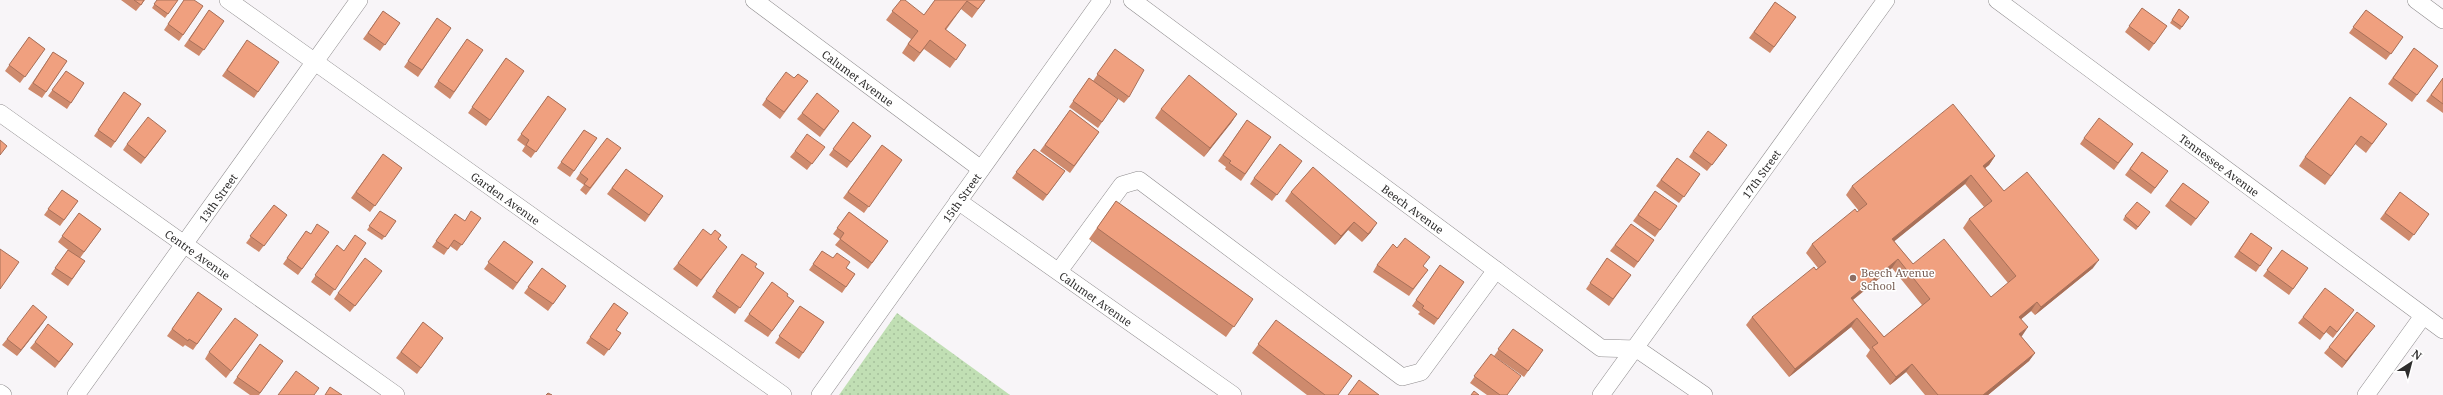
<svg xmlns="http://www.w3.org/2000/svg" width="2443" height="395" viewBox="0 0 2443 395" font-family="'Noto Serif',serif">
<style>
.grass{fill:url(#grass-dots)}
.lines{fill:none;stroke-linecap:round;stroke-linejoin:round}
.minor-casing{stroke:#8f8c8e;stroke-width:18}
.minor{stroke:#fff;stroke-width:17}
.wall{fill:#ce8a6d;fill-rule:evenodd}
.shaded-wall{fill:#a87059}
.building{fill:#f0a07f;stroke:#a87059;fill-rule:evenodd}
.education-dot{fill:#8d6e63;stroke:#fff;stroke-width:1.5}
.labels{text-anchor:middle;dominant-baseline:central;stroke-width:3;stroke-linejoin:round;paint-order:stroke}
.street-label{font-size:11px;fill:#2e2d2d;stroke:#fff}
.education-label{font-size:11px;fill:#785e54;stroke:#fff;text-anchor:start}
</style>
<defs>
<pattern id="grass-dots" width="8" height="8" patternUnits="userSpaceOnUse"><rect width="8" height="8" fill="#c1dfb4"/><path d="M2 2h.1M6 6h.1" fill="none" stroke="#a6c09b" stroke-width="1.8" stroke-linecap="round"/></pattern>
</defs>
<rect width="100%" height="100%" fill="#f8f5f8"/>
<!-- grass -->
<path class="grass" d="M897 313 1010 395H839Z"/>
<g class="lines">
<!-- minor casing -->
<g class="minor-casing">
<g id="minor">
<path id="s1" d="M228 0 783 395"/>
<path id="s2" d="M754 0 981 169"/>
<path id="s3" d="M1132 0 1601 348 1637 349 1704 395"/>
<path id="s4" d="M1997 0 2443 330"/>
<path d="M2416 0 2443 20"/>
<path id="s5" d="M0 113 396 395"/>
<path id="s6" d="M958 201 1233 395"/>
<path d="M1059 271 1122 185 1139 180 1402 377 1421 372 1496 270"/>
<path d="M0 393 3 395"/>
<path id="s7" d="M76 395 359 0"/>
<path id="s8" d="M820 395 1102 0"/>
<path id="s9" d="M1601 395 1886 0"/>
<path d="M2366 395 2423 316"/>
</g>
</g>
<!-- minor -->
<use href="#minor" class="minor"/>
</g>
<!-- wall -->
<path class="wall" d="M121 0H145L136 11Z
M157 0H178L165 18 152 8Z
M184 0 203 6 179 41 164 30Z
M901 0 924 15 935 0H985L972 18 961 9 946 30 960 54 950 68 924 49 914 62 902 53 911 39 886 20Z
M1775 2 1796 17 1770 53 1749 38Z
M2142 8 2167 26 2149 51 2125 32Z
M2179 9 2189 17 2180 30 2170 23Z
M209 10 224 21 199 56 184 46Z
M2366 10 2403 37 2386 60 2349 33Z
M383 11 400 23 380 51 363 39Z
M437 18 451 28 418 77 404 67Z
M29 37 45 49 20 83 5 71Z
M467 39 483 50 450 99 434 87Z
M247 40 258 92 254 98 222 76Z
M2414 48 2438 66 2412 102 2388 84Z
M1115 49 1129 97 1124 103 1103 88 1118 99 1098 128 1069 107 1089 78 1093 81Z
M53 52 67 61 42 98 28 89Z
M506 58 524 71 486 126 468 113Z
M66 71 84 83 67 109 48 96Z
M794 78 808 81 780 119 762 105 766 99Z
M2443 78V113L2426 101Z
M124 92 141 104 111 148 94 136Z
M548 96 566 109 531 158 522 151 525 146 517 140Z
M1161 109 1237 114 1231 123 1204 157 1155 118Z
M1070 110 1099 132 1070 173 1040 151Z
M839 111 820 137 797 119 802 113Z
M1247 120 1271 137 1241 181 1225 169 1226 167 1218 161Z
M853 122 871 136 847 168 829 155Z
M2387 124 2366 153 2355 144 2325 185 2299 166 2305 157Z
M584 130 597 138 570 177 557 168Z
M161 138 141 164 123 150 127 144Z
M2084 138 2133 144 2114 170 2080 144Z
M882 145 902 160 864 213 843 198Z
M1034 149 1065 171 1043 201 1012 178Z
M795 151 820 153 807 170 790 157Z
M1693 151H1723L1707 171 1689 157Z
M2142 152 2168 171 2151 194 2125 175Z
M383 154 402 168 370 212 351 198Z
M617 154 586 195 580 190 584 185 576 179 580 173Z
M1995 156 1989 165 1985 168 2004 191 2093 268 2035 315 2031 311 2021 319V336L2035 353 2029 361 1988 395H1925L1906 372 1890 385 1866 356 1870 350 1851 327 1789 377 1746 325 1752 317 1818 268 1806 253 1812 244 1859 211 1846 195 1852 186ZM1965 184 1984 207 1969 219 1963 228 2008 283 1991 297 1913 264 1894 241ZM1892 268 1922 305 1884 337 1853 300Z
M1677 158 1700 174 1679 203 1656 186Z
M1302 161 1272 201 1250 184 1254 178Z
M1313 167 1371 232 1362 242 1348 230 1335 245 1285 201 1291 192Z
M626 169 663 196 645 222 607 194Z
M2183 183 2209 202 2191 226 2165 206Z
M62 190 78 201 60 226 44 215Z
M1655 191 1677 206 1655 237 1633 221Z
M2400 192 2429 214 2409 241 2380 219Z
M1116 201 1253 299 1226 337 1089 239Z
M274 205 287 215 259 252 246 243Z
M380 211 396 221 382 240 367 230Z
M849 212 888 241 868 269 835 245 840 239 833 234Z
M2150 212 2136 230 2123 220 2125 216Z
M79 213 101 229 80 258 85 261 68 286 51 274 68 250 72 253 58 242Z
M455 214 465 221 481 218 457 251 450 246 444 255 432 247Z
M1631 224 1654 240 1634 268 1610 251Z
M306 231 311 234 329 232 298 275 283 264Z
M2251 233 2272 248 2256 272 2234 257Z
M711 235H721L718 240 722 253 697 287 673 269 678 263Z
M504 241 533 262 513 290 484 269Z
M366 243 330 296 311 282 337 245 344 251Z
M2282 250 2308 268 2289 295 2263 276Z
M822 251 855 274 842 293 809 270Z
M742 254 755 267 764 273 735 314 712 297Z
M1607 258 1631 275 1609 306 1586 289Z
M1377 265 1423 267 1428 270 1409 296 1373 272Z
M1440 265 1464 282 1434 325 1418 314 1420 312 1412 306Z
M542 268 566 286 548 311 524 293Z
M377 278 350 312 334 299 338 293Z
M772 282 787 296 794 301 768 337 744 321Z
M198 292 222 309 193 350 185 345 183 347 167 336Z
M614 303 616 330 621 333 604 356 586 343Z
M800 306 824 322 799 359 775 343Z
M2354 310 2333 338 2326 332 2320 340 2298 323 2303 317Z
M1276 320 1338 395H1307L1252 353Z
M423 322 443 338 417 374 396 358Z
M43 323 17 356 2 345 7 339Z
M1513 329 1543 350 1524 377 1494 356Z
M2370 332 2342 368 2324 353 2329 347Z
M35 342 69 350 55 368 30 348Z
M253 342 226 378 205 359 209 352Z
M260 344 283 361 259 395H250L233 383Z
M1491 354 1507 395H1487L1470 383Z"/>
<!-- shaded-wall -->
<path class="shaded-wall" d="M1237 114 1231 123 1204 157 1210 148Z
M1995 156 1989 165 1977 175 1983 166Z
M1971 175 1965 184 1886 248 1892 239Z
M1354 222 1348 230 1335 245 1341 236Z
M1377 223 1371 232 1362 242 1368 234Z
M1898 259 1892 268 1845 306 1851 298Z
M2099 260 2093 268 2035 315 2041 307Z
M2037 302 2031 311 2013 326 2019 317Z
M47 317 43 323 17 356 21 350Z
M1857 318 1851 327 1789 377 1795 369Z
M2375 326 2370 332 2342 368 2346 361Z
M2028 327 2022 336 2013 342 2019 334Z
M2035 353 2029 361 1988 395H1983Z
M1912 364 1906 372 1890 385 1896 377Z"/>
<!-- building -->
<path class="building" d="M134 0H144L141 5Z
M157 0H178L168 14 154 4Z
M184 0H194L203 6 183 35 168 24Z
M901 0H905L924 15 935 0H985L978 9 967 1 945 29 966 45 956 60 930 40 920 53 908 44 918 31 892 11Z
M1775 2 1796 17 1774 47 1754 32Z
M2142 8 2167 26 2154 44 2129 26Z
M2179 9 2189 17 2182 27 2172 20Z
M209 10 224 21 204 50 189 40Z
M2366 10 2403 37 2391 54 2353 27Z
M383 11 400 23 385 45 368 33Z
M437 18 451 28 422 70 408 61Z
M29 37 45 49 25 77 9 65Z
M467 39 483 50 454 92 438 81Z
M247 40 279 62 258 92 227 70Z
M2414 48 2438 66 2417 95 2393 78Z
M1115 49 1144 70 1129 97 1097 74Z
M53 52 67 61 46 92 33 83Z
M506 58 524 71 490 120 472 107Z
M66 71 84 83 71 103 52 90Z
M786 72 794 78 798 74 808 81 784 112 766 99Z
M1189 75 1237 114 1210 148 1161 109Z
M1089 78 1118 99 1102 122 1073 101Z
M2443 78V104L2431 95Z
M124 92 141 104 115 142 98 130Z
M817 93 839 111 824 130 802 113Z
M548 96 566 109 536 152 526 145 529 140 521 134Z
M2350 97 2387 124 2372 144 2361 136 2331 176 2305 157Z
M1953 104 1995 156 1983 166 2004 191 2027 172 2099 260 2041 307 2037 302 2019 317 2028 327 2019 334 2035 353 1983 395H1938L1912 364 1896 377 1872 347 1878 343 1857 318 1795 369 1752 317 1814 267 1816 270 1826 262 1812 244 1855 209 1857 212 1867 204 1852 186ZM1971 175 1992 201 1969 219 2016 276 1991 297 1944 239 1913 264 1892 239ZM1898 259 1930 299 1884 337 1851 298Z
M1070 110 1099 132 1074 166 1045 145Z
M148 117 166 131 145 158 127 144Z
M2099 118 2133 144 2118 163 2084 138Z
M1247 120 1271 137 1245 174 1229 163 1231 161 1223 155Z
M853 122 871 136 851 162 833 149Z
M584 130 597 138 574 171 561 162Z
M1708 131 1727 145 1712 165 1693 151Z
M807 134 825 147 812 164 795 151Z
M607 138 621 148 590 188 584 184 588 179 580 173Z
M0 140 7 146 0 155Z
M1280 144 1302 161 1277 195 1254 178Z
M882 145 902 160 869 207 848 192Z
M1034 149 1065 171 1047 195 1016 172Z
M2142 152 2168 171 2155 188 2130 169Z
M383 154 402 168 375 206 356 192Z
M1677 158 1700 174 1684 197 1661 180Z
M1313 167 1377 223 1368 234 1354 222 1341 236 1291 192Z
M626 169 663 196 649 215 612 188Z
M2183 183 2209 202 2196 219 2170 200Z
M62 190 78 201 64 220 48 209Z
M1655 191 1677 206 1660 230 1638 215Z
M2400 192 2429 214 2414 235 2385 213Z
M1116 201 1253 299 1234 327 1097 228Z
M2137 202 2150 212 2138 227 2125 216Z
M274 205 287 215 264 246 250 236Z
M380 211 396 221 385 237 369 226Z
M471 211 481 218 462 245 454 240 448 249 436 241 455 214 465 221Z
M849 212 888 241 872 263 840 239 844 233 837 228Z
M79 213 101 229 84 252 62 236Z
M317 224 329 232 302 269 287 258 306 231 311 234Z
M1631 224 1654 240 1638 262 1615 245Z
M703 229 711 235 715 230 721 235 718 239 727 247 701 280 678 263Z
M2251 233 2272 248 2260 266 2239 251Z
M355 235 366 243 335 290 315 275 337 245 344 251Z
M1405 238 1430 257 1423 266 1428 270 1413 289 1377 265 1393 244 1397 248Z
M504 241 533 262 517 283 488 262Z
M0 249 19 262 0 289Z
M68 250 85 261 72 279 55 268Z
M2282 250 2308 268 2293 289 2267 270Z
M822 251 833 258 837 253 850 262 846 268 855 274 846 287 813 264Z
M742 254 757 264 755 267 764 273 740 308 716 291Z
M365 258 382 271 355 306 338 293Z
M1607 258 1631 275 1613 299 1590 283Z
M1440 265 1464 282 1438 319 1422 308 1424 306 1416 300Z
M542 268 566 286 553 304 528 287Z
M772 282 788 294 787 296 794 301 772 331 749 314Z
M2325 288 2354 310 2337 332 2330 326 2324 334 2303 317Z
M198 292 222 309 197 344 189 339 188 341 172 329Z
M614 303 628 313 616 330 621 333 609 350 590 337Z
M33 305 47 317 21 350 7 339Z
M800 306 824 322 803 353 779 336Z
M2357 312 2375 326 2346 361 2329 347Z
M235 318 258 335 231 371 209 352Z
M1276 320 1352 376 1338 395H1325L1258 344Z
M423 322 443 338 421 368 401 352Z
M48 324 73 344 59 362 35 342Z
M1513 329 1543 350 1528 371 1498 349Z
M260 344 283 361 260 393 237 377Z
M1491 354 1521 376 1507 395H1500L1474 376Z
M296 371 319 388 314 395H278Z
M1359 380 1379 395H1348Z
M330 387 342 395H325Z
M1474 391 1479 395H1471Z
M548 393 552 395H546Z"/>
<!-- markers -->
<circle class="education-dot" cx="1853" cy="278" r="4"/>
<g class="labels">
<!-- street labels -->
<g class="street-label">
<text stroke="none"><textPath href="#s2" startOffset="130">Calumet Avenue</textPath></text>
<text stroke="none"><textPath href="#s4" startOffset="277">Tennessee Avenue</textPath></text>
<text stroke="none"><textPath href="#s9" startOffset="273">17th Street</textPath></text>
<text stroke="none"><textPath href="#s8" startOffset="243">15th Street</textPath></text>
<text stroke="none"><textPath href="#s7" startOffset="243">13th Street</textPath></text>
<text stroke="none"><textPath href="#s1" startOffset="341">Garden Avenue</textPath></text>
<text stroke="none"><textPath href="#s3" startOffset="350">Beech Avenue</textPath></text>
<text stroke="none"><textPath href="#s5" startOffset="243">Centre Avenue</textPath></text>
<text stroke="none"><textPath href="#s6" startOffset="169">Calumet Avenue</textPath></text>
</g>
<!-- education labels -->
<g class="education-label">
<text x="1861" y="272">Beech Avenue<tspan x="1861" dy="13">School</tspan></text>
</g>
</g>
<!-- north arrow -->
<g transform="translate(2411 363) rotate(36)" stroke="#ffffff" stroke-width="3" paint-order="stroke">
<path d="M0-3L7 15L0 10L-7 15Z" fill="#2e2d2d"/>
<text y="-6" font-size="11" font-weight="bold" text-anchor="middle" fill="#2e2d2d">N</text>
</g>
</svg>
